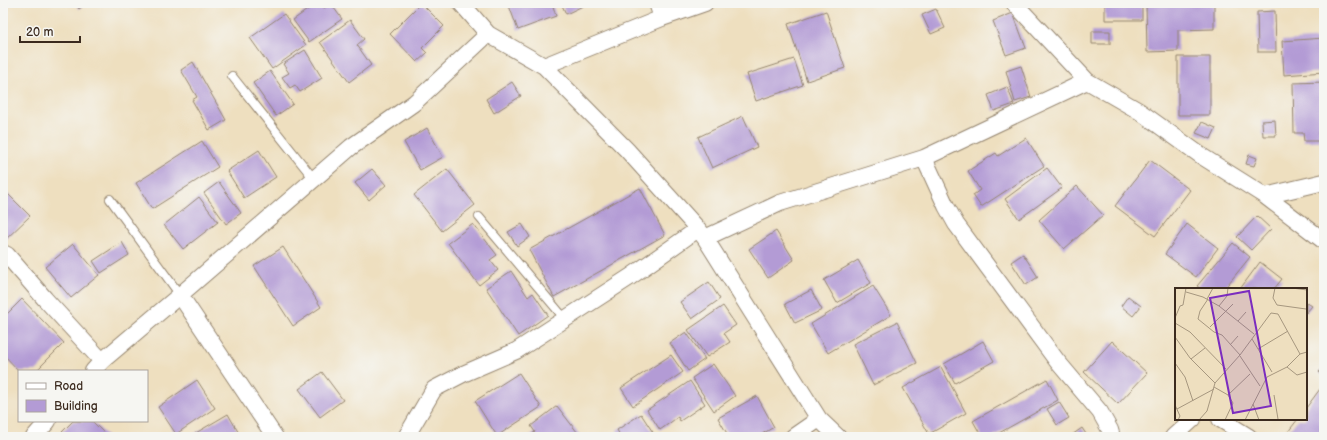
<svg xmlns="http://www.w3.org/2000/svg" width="1327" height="440" viewBox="0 0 1327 440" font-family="'Balsamiq Sans',sans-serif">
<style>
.building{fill:#b39bd5}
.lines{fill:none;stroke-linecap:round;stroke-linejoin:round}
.service-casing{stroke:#94846e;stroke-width:10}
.minor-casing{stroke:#94846e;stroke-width:18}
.service{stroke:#fff;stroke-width:8}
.minor{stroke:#fff;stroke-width:16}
.inset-road{fill:none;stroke:#a6977f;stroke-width:1}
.view{fill:#7b2cbf;fill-opacity:0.15;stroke:#7b2cbf;stroke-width:2}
.inset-edge{fill:none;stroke:#3b2a1e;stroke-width:2}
</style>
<rect width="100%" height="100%" fill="#f6f6f2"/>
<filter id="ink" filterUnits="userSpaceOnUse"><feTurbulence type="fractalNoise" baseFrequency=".025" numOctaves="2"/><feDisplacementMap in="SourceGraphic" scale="8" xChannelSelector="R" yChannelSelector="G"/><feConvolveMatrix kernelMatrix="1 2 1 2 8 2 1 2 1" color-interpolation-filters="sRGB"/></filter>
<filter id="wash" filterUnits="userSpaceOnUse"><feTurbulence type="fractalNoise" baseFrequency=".012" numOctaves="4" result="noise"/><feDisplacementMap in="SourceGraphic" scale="16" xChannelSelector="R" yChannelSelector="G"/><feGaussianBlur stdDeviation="0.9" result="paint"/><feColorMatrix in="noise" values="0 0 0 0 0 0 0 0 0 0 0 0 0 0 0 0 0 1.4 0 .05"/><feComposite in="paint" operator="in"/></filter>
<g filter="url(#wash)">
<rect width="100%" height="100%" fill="#eedfbf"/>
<g id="blocks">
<!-- building -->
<path class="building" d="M75 3H87L79 9Z
M317 3H321L324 8 331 4 342 19 309 42 293 20Z
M421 3 444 26 422 48 427 53 417 62 390 34Z
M508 3H552L556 16 518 30Z
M561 3H589L566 14Z
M1105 3H1142V20H1105Z
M1146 3H1214V29L1178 30V51L1147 52Z
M936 9 945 28 931 34 922 15Z
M826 11 845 68 807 81 788 24Z
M1275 11 1276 52H1258L1257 12Z
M1013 13 1026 48 1006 55 993 21Z
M284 14 306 45 272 69 250 38Z
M350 20 364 39 357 45 371 65 349 82 320 42Z
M1092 31H1110V44H1092Z
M1324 38V72L1284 75 1282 41Z
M305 50 322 78 300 92 295 85 290 88 282 77 289 73 283 64Z
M1178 57H1210V115H1178Z
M794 59 803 85 756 101 747 74Z
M193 62 226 120 209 130 192 100 197 97 181 70Z
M1021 66 1031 97 1015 102 1006 71Z
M270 71 293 104 276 116 253 83Z
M512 82 521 96 494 113 486 99Z
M1324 82V132H1319L1320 141H1304L1303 133H1294L1293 83Z
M1007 87 1014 104 994 111 988 95Z
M743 116 757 147 712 168 698 137Z
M1275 120 1276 136H1263L1262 121Z
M1202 122 1216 128 1211 139 1196 133Z
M427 128 443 157 420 170 404 142Z
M1026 138 1044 166 981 207 973 195 980 190 968 171 996 153 998 156Z
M202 141 218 167 152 209 136 183Z
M259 150 276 177 244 198 227 171Z
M1249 155 1257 158 1254 166 1246 164Z
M1150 160 1190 190 1155 236 1115 206Z
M1047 168 1062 188 1019 219 1005 199Z
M372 169 386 185 369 200 355 183Z
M447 169 475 205 442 231 414 195Z
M219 182 241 213 226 224 204 193Z
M1077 186 1103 215 1064 249 1039 220Z
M640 188 665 235 554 297 529 250Z
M3 189 30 216 4 241 3 240Z
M199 197 218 222 183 249 164 225Z
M1257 216 1271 229 1251 250 1237 237Z
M473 224 497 255 490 260 498 270 479 285 448 243Z
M522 224 530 237 517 246 508 232Z
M1187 224 1218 248 1196 277 1165 254Z
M776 231 794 260 768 278 749 249Z
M122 242 129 255 101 273 93 261Z
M1233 243 1250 257 1224 289H1201L1197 286Z
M73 244 99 275 71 298 45 267Z
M283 247 321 307 293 326 254 266Z
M1023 254 1038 277 1026 285 1011 262Z
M858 260 871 283 837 303 824 280Z
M1260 262 1282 279 1274 289H1240Z
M511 271 528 297 533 293 548 315 518 336 486 288Z
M709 282 720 299 692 319 680 302Z
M873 286 891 315 828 353 811 324Z
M811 290 822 310 795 323 785 304Z
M1128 296 1141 306 1133 316 1121 306Z
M22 299 64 343 36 371H19L3 354V318Z
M1306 302 1312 306 1306 313Z
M723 306 736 325 724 333 730 342 707 357 688 330Z
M897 322 917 363 873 385 853 344Z
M686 332 705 359 688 371 670 343Z
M983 341 994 361 955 383 944 364Z
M1112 341 1147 373 1118 404 1084 372Z
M671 355 683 372 633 406 621 388Z
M713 364 735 396 714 411 692 378Z
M941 367 966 413 929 434 903 388Z
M1324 367V377L1319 372Z
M322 372 343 400 320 417 299 389Z
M519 373 541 407 497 436 475 401Z
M1047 379 1058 400 992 437H982L973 421Z
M197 380 215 408 176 434 158 407Z
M690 381 705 404 680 421 678 417 660 430 647 410Z
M1320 389 1324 392V435L1322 437H1284L1298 419H1306V408Z
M757 396 774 427 757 437H729L718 418Z
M1059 402 1069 418 1057 425 1047 409Z
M557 406 581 437H528L535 432 531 426Z
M228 414 241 437H189Z
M641 414 656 437H621L617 430Z
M73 421H92L108 437H57Z
M1082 428 1088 437H1069Z"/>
</g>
</g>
<g filter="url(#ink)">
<use href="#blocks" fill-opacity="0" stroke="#94846e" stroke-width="1"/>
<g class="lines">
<!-- service casing -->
<g class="service-casing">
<path id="service" d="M232 76 314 179
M110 199 180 295
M479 217 565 319"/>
</g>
<!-- minor casing -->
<g class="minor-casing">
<path id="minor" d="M461 3 488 34 544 66 627 150 698 229 705 238 819 419 838 437
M657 3 662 18
M1014 3 1087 81 1139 111 1203 157 1265 196 1324 241
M544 66 662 18 705 3
M924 158 946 206 956 224 1057 361 1100 412 1110 430 1112 437
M1265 196 1324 182
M705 238 780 203 924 158 1087 81
M3 253 7 255 45 299 102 361
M180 295 275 437
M93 371 102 361 180 295 351 147 414 103 488 34
M1220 419 1249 437
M34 437 48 421
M406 437 434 389 463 374 516 351 630 277 698 229
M793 437 819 419
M1173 437 1193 419"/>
</g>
<!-- service -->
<use href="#service" class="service"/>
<!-- minor -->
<use href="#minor" class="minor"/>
</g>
</g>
<!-- overview -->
<g transform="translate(1175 288)">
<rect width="132" height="132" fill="#eedfbf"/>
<path class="inset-road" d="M100 0 98 10 102 17 131 21M117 0 132 2M11 4 28 9 44 18 79 46M32 11 38 0M33 11 25 23 23 31 39 44 47 47 65 67M44 18 52 8 53 0M0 30 5 18 8 17 11 0M63 33 71 24M0 35 15 44 51 81M35 39 58 16M0 49 15 70 40 95M77 51 97 84M55 57 63 48M83 61 113 43M65 68 85 98M16 71 30 60M0 75 10 89 18 113M112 79 122 87 132 84M39 99 53 107 75 86M99 107 103 131M78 116 84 132M0 117 5 128 3 132M2 121 39 101M24 132 32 123 40 95 65 67 96 25 103 26 125 66 132 64M50 132 58 115 53 107M70 132 92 89 112 79 125 66"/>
<path class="view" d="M74 3 96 118 58 125 35 10Z"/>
<rect width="132" height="132" class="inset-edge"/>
</g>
<!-- margin -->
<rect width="1327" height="440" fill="none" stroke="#f6f6f2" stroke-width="16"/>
<!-- legend -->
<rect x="18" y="370" width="130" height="52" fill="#f6f6f2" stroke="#aba49d"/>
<rect x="26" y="383" width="20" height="6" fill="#ffffff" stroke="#aba49d"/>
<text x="54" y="390" font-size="12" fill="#3b2a1e">Road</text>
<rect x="26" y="400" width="20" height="12" fill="#b39bd5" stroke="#aba49d"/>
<text x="54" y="410" font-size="12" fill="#3b2a1e">Building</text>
<!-- scale -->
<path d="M20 36v6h60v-6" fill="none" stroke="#3b2a1e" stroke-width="2"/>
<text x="26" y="36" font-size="12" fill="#3b2a1e" stroke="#f6f6f2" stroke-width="3" paint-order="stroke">20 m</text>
</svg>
